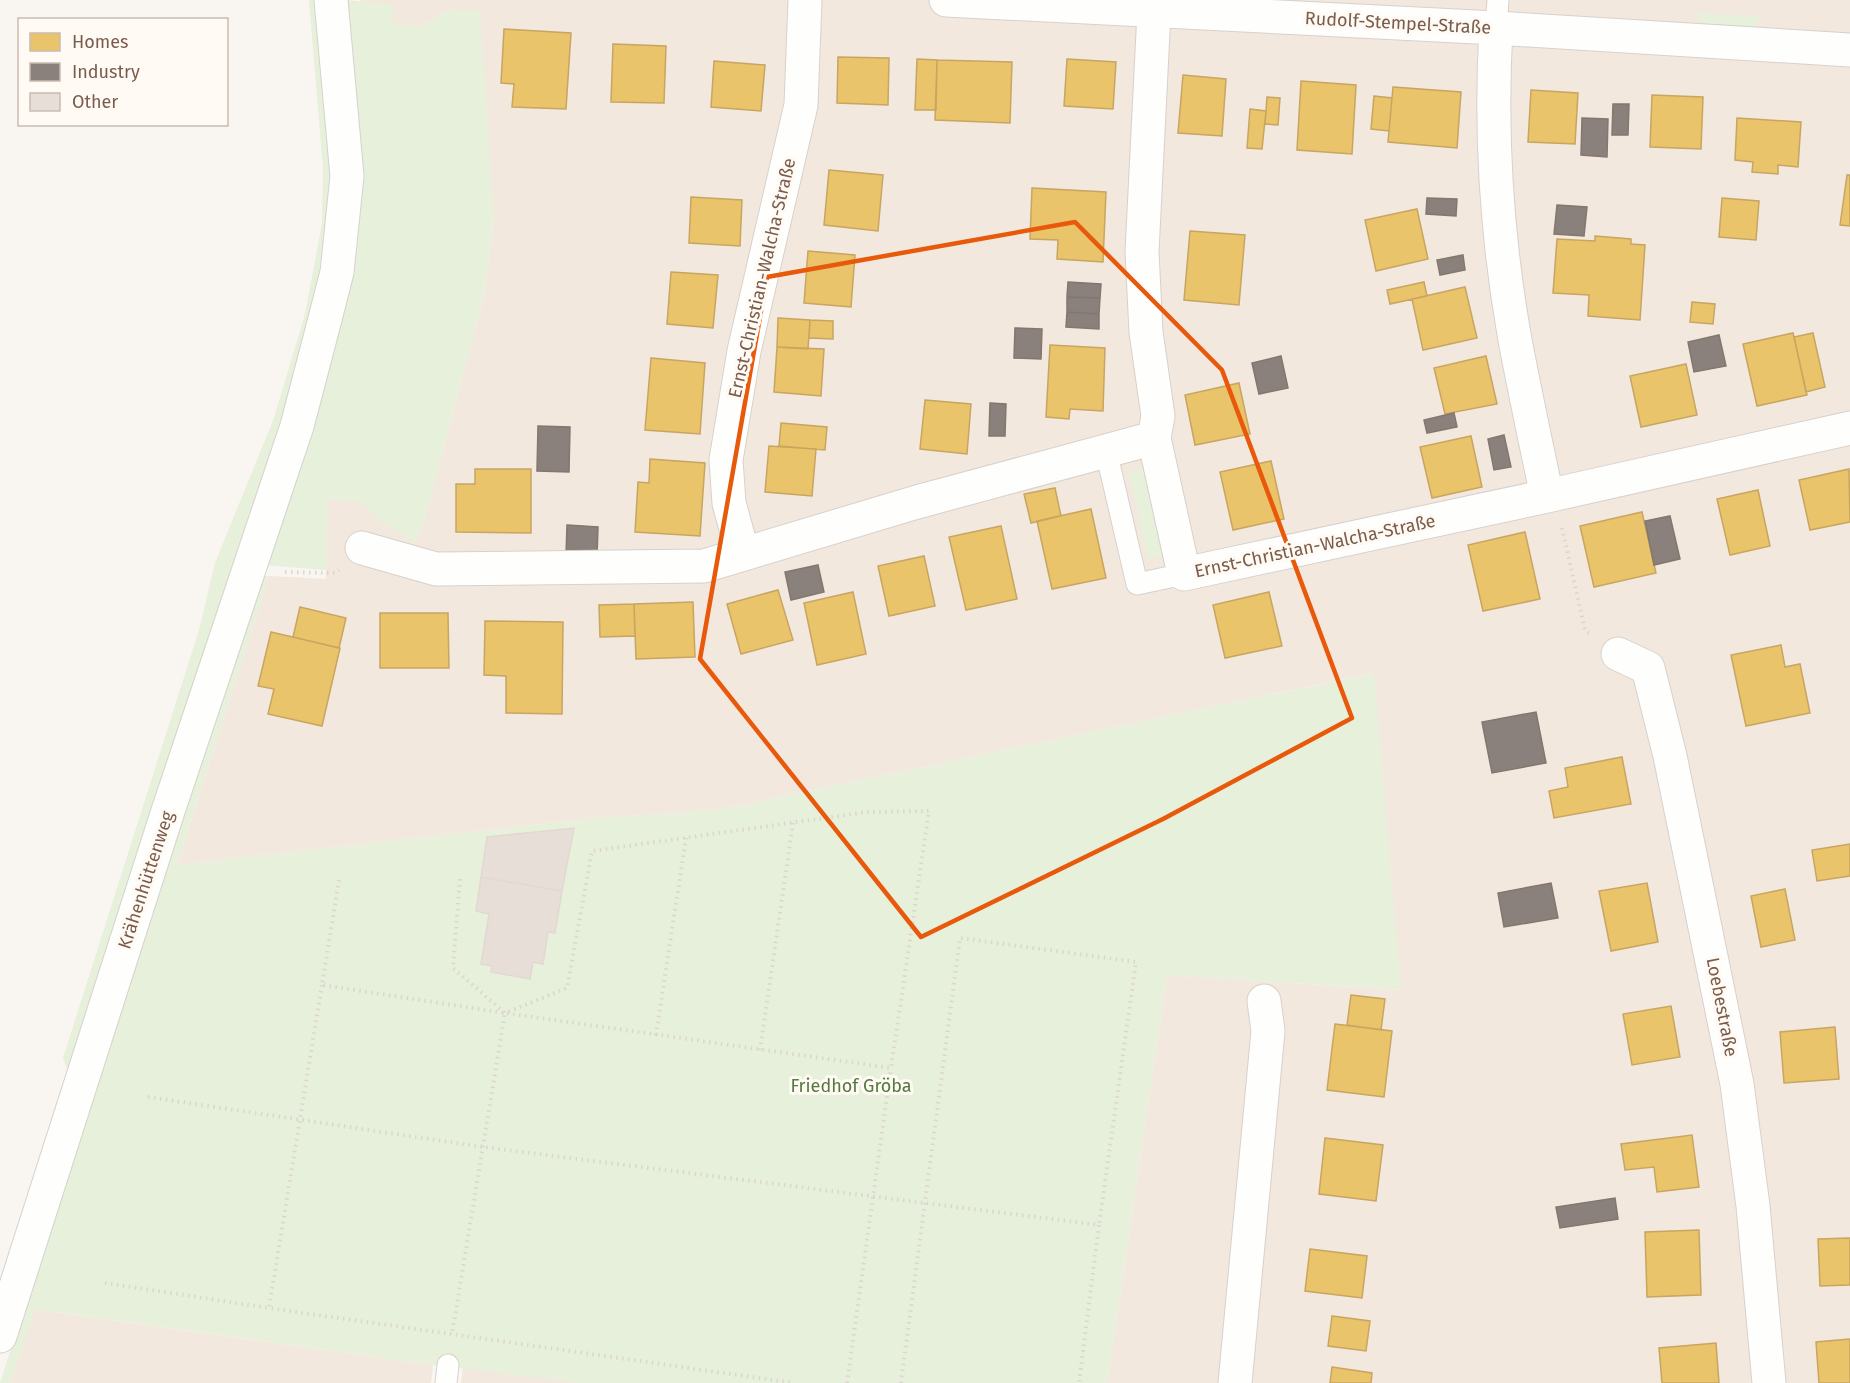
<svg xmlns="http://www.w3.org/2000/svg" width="1850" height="1383" viewBox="0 0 1850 1383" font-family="'Fira Sans',sans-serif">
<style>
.residential{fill:#f2e8de}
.green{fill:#e7f0db}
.homes{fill:#e9c46a;stroke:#c8a561;stroke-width:1.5}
.industry{fill:#8a817c;stroke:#85766e;stroke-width:1.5}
.building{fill:#e6ded7;stroke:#e2d8d2;stroke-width:1.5}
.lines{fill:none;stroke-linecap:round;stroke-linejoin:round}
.lane-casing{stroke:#d7d1cb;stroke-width:23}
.street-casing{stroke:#d7d1cb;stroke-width:35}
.path{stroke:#dcd5d0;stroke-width:4;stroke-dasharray:1.5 4.5;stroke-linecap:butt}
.lane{stroke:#fefefd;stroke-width:21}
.street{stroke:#fefefd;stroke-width:33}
.marked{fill:none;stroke:#e8590c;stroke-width:4.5;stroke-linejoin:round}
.labels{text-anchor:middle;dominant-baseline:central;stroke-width:6;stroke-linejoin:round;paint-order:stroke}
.street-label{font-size:18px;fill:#7a5c4d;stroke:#fffaf3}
.park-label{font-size:18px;fill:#537a41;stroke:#fffaf3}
</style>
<rect width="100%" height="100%" fill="#f9f5f0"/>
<!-- residential -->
<path class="residential" d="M360 0H1850V1383H1107L1167 975 1400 990 1373 673 718 810 585 819 177 865 269 576 326 579 327 499 360 501 380 520 415 542 422 528 484 295 494 218 448 10 423 26 393 25 360 3Z
M34 1309 433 1365 431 1383H11Z
M463 1367 581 1383H461Z"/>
<!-- green -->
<path class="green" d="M309 0H317L330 122 332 225 284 421 70 1077 63 1058 199 630 215 563 274 418 305 314 322 223 323 169Z
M347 0 393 5V25L423 26 448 10 480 11 494 218 484 295 422 528 415 543 380 520 360 501 328 499 326 570 262 565 337 332Z
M1694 12 1760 17 1754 28 1702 25Z
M1144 469 1162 556 1148 559 1129 472Z
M258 576H269L177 865 585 819 718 810 1374 673 1401 990 1167 975 1107 1383H581L433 1365 35 1309 11 1383H0Z"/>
<!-- homes -->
<path class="homes" d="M504 29 571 33 566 109 512 107 514 84 501 83Z
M613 44 666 46 664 103 611 102Z
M838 57 889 58 888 105 837 103Z
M917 59 937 60 936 110H915Z
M1067 59 1116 62 1113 109 1064 106Z
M937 60 1012 62 1010 123 935 120Z
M714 61 765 65 761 111 711 107Z
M1183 75 1226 79 1222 136 1178 133Z
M1301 81 1356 85 1352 154 1297 150Z
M1393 87 1461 92 1457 148 1388 142Z
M1531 90 1578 93 1575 144 1528 142Z
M1652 95 1703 97 1701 149 1650 147Z
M1374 96 1392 98 1389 131 1371 129Z
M1267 97 1280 98 1278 125 1265 124Z
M1250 109 1266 111 1262 149 1247 148Z
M1737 118 1801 122 1798 167 1778 165V174L1752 172 1753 162 1735 160Z
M829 170 883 175 878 231 824 225Z
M1847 175H1850V226L1840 225Z
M1032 188 1106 192 1103 262 1057 259 1058 240 1030 239Z
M691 197 742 200 740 246 689 243Z
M1722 198 1759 201 1756 240 1719 237Z
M1417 209 1428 259 1376 271 1365 220Z
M1190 231 1245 235 1239 305 1184 300Z
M1595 236 1631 239V244L1645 245 1640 320 1588 316 1589 295 1553 293 1557 239 1595 241Z
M808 251 855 255 851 307 804 303Z
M671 272 718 275 713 328 667 324Z
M1424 282 1427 296 1390 304 1387 290Z
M1465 287 1477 338 1423 350 1412 299Z
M1692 302 1715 304 1713 324 1690 322Z
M778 318 810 320 808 349 777 347Z
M810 320 833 321V339L809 338Z
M1793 333 1807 395 1757 406 1743 344Z
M1813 333 1825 387 1806 392 1794 337Z
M1050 345 1105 348 1103 411 1070 409 1069 419 1046 417Z
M777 347 824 349 821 396 774 392Z
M1486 356 1497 404 1445 414 1434 368Z
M651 358 705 363 700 434 645 430Z
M1686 364 1697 415 1641 427 1630 376Z
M1239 383 1250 434 1195 445 1185 395Z
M925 400 971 404 967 454 920 449Z
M781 423 827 427 825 450 779 446Z
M1471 436 1482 487 1432 498 1420 447Z
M769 446 816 449 812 496 765 492Z
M650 459 705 463 700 536 635 532 638 482 649 483Z
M1271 461 1284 519 1233 530 1220 472Z
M475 469H531V533L456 532V484H475Z
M1849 469 1850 522 1810 530 1799 480Z
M1055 488 1061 516 1031 523 1024 494Z
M1758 490 1770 546 1730 555 1717 499Z
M1091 509 1106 578 1052 589 1037 521Z
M1642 512 1656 573 1594 587 1580 526Z
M1001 526 1017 599 966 610 949 537Z
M1525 532 1540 599 1483 611 1468 545Z
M924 556 935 606 889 616 878 566Z
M778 590 793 640 741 654 727 604Z
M853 592 866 654 817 665 804 603Z
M1269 592 1282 646 1225 658 1213 605Z
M693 602 695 657 636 659 634 604Z
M634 604 635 636 600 637 599 605Z
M300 607 346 618 339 648 293 637Z
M380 613H448L449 668H380Z
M485 621 563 622 562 714 506 713V676L484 675Z
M271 632 340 648 322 726 268 714 274 689 258 686Z
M1781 645 1785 667 1800 664 1810 713 1746 726 1731 655Z
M1622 757 1631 804 1554 818 1549 791 1568 787 1565 768Z
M1850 844V876L1817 881 1812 850Z
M1647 883 1658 942 1611 951 1599 891Z
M1785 889 1795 940 1761 947 1751 896Z
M1351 995 1385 999 1381 1030 1347 1025Z
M1671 1006 1680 1057 1632 1065 1623 1014Z
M1335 1024 1392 1031 1384 1097 1327 1090Z
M1835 1027 1839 1079 1784 1083 1780 1032Z
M1692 1135 1699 1187 1657 1192 1654 1167 1625 1170 1621 1144Z
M1325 1138 1383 1145 1376 1201 1319 1194Z
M1699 1230 1701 1295 1647 1297 1645 1232Z
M1850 1238V1285L1820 1286 1818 1239Z
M1310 1249 1367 1256 1362 1298 1305 1291Z
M1332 1316 1370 1321 1366 1351 1328 1346Z
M1850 1339V1383H1819L1816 1342Z
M1716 1343 1719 1383H1662L1659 1348Z
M1332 1367 1372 1373 1371 1383H1330Z"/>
<!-- industry -->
<path class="industry" d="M1613 104H1629L1628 135H1612Z
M1582 118 1608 119 1607 157 1581 155Z
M1427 198 1457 199 1456 216 1426 214Z
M1557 205 1587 207 1584 236 1554 234Z
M1463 255 1465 270 1440 275 1437 260Z
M1068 282 1101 284 1100 298 1067 297Z
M1067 297 1100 298 1099 314 1067 312Z
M1067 312 1099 314V329L1066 327Z
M1015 328 1042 329 1041 359 1014 358Z
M1719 335 1726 366 1694 372 1688 342Z
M1281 356 1288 388 1259 394 1252 363Z
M990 403 1006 404 1005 436H989Z
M1454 413 1457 427 1427 433 1424 420Z
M538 426 570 427 569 472 537 471Z
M1504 435 1511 467 1494 470 1488 439Z
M1670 516 1680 559 1654 565 1645 521Z
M567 525 598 527 597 556 566 555Z
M818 565 824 592 791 600 785 572Z
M1536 712 1546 763 1492 773 1482 722Z
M1551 883 1558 918 1504 927 1498 893Z
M1615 1198 1618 1219 1560 1228 1556 1207Z"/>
<!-- building -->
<path class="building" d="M574 828 562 891 481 877 487 837Z
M481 877 562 891 555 933 548 932 543 964 533 962 530 979 491 972 492 966 481 964 489 914 476 911Z"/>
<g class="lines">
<!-- lane casing -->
<g class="lane-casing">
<path id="lane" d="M1496 28 1498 0
M1106 451 1137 584 1184 574
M446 1383 448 1365"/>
</g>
<!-- street casing -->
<g class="street-casing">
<path id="street" d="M946 0 1496 28 1850 50
M1154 12 1142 252 1146 332 1158 416 1154 438 1184 574 1547 496 1850 428
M1496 28C1490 131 1497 239 1515 340 1525 393 1536 444 1547 496
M362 548 436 569 704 566 917 502 1154 438
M743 554 729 503 726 460 744 351 801 105 805 0
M1618 654 1648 668 1670 756 1737 1084 1753 1206 1769 1383
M0 1336 168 811 297 426 325 319 337 272 347 176 331 0
M1235 1383 1268 1031 1264 1001"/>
</g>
<!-- path -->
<path class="path" d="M1562 528 1585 630 1591 635
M285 572 335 573 339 570
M460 879 453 968 505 1013 567 988 592 851 867 812 929 811 891 1068 505 1013
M339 880 322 985 505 1013 452 1334
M322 985 269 1308 794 1383
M656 1035 686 838
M760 1050 793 823
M148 1097 483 1147 1099 1225 1079 1383
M105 1283 269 1308
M847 1383 891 1068
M901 1383 960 938 1136 962 1099 1225"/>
<!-- lane -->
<use href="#lane" class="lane"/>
<!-- street -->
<use href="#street" class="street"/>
</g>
<!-- marked area -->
<path class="marked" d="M1075 222 1222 370 1352 718 1163 819 921 937 700 659 767 277Z"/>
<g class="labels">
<!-- street labels -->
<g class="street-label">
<text transform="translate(1398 23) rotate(3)">Rudolf-Stempel-Straße</text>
<text transform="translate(762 278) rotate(-77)">Ernst-Christian-Walcha-Straße</text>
<text transform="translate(1315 546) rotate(-12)">Ernst-Christian-Walcha-Straße</text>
<text transform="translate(146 880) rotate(-72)">Krähenhüttenweg</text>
<text transform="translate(1722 1007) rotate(79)">Loebestraße</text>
</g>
<!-- park labels -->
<g class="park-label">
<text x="851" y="1086">Friedhof Gröba</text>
</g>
</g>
<!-- legend -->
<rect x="18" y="18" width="210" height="108" fill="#fffaf3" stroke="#cabbb1" stroke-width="1.5"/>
<rect x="30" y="33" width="30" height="18" fill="#e9c46a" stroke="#cabbb1" stroke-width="1.5"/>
<text x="72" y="48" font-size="18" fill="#7a5c4d">Homes</text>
<rect x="30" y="63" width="30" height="18" fill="#8a817c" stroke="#cabbb1" stroke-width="1.5"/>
<text x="72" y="78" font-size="18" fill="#7a5c4d">Industry</text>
<rect x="30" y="93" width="30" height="18" fill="#e6ded7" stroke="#cabbb1" stroke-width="1.5"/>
<text x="72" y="108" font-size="18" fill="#7a5c4d">Other</text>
</svg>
